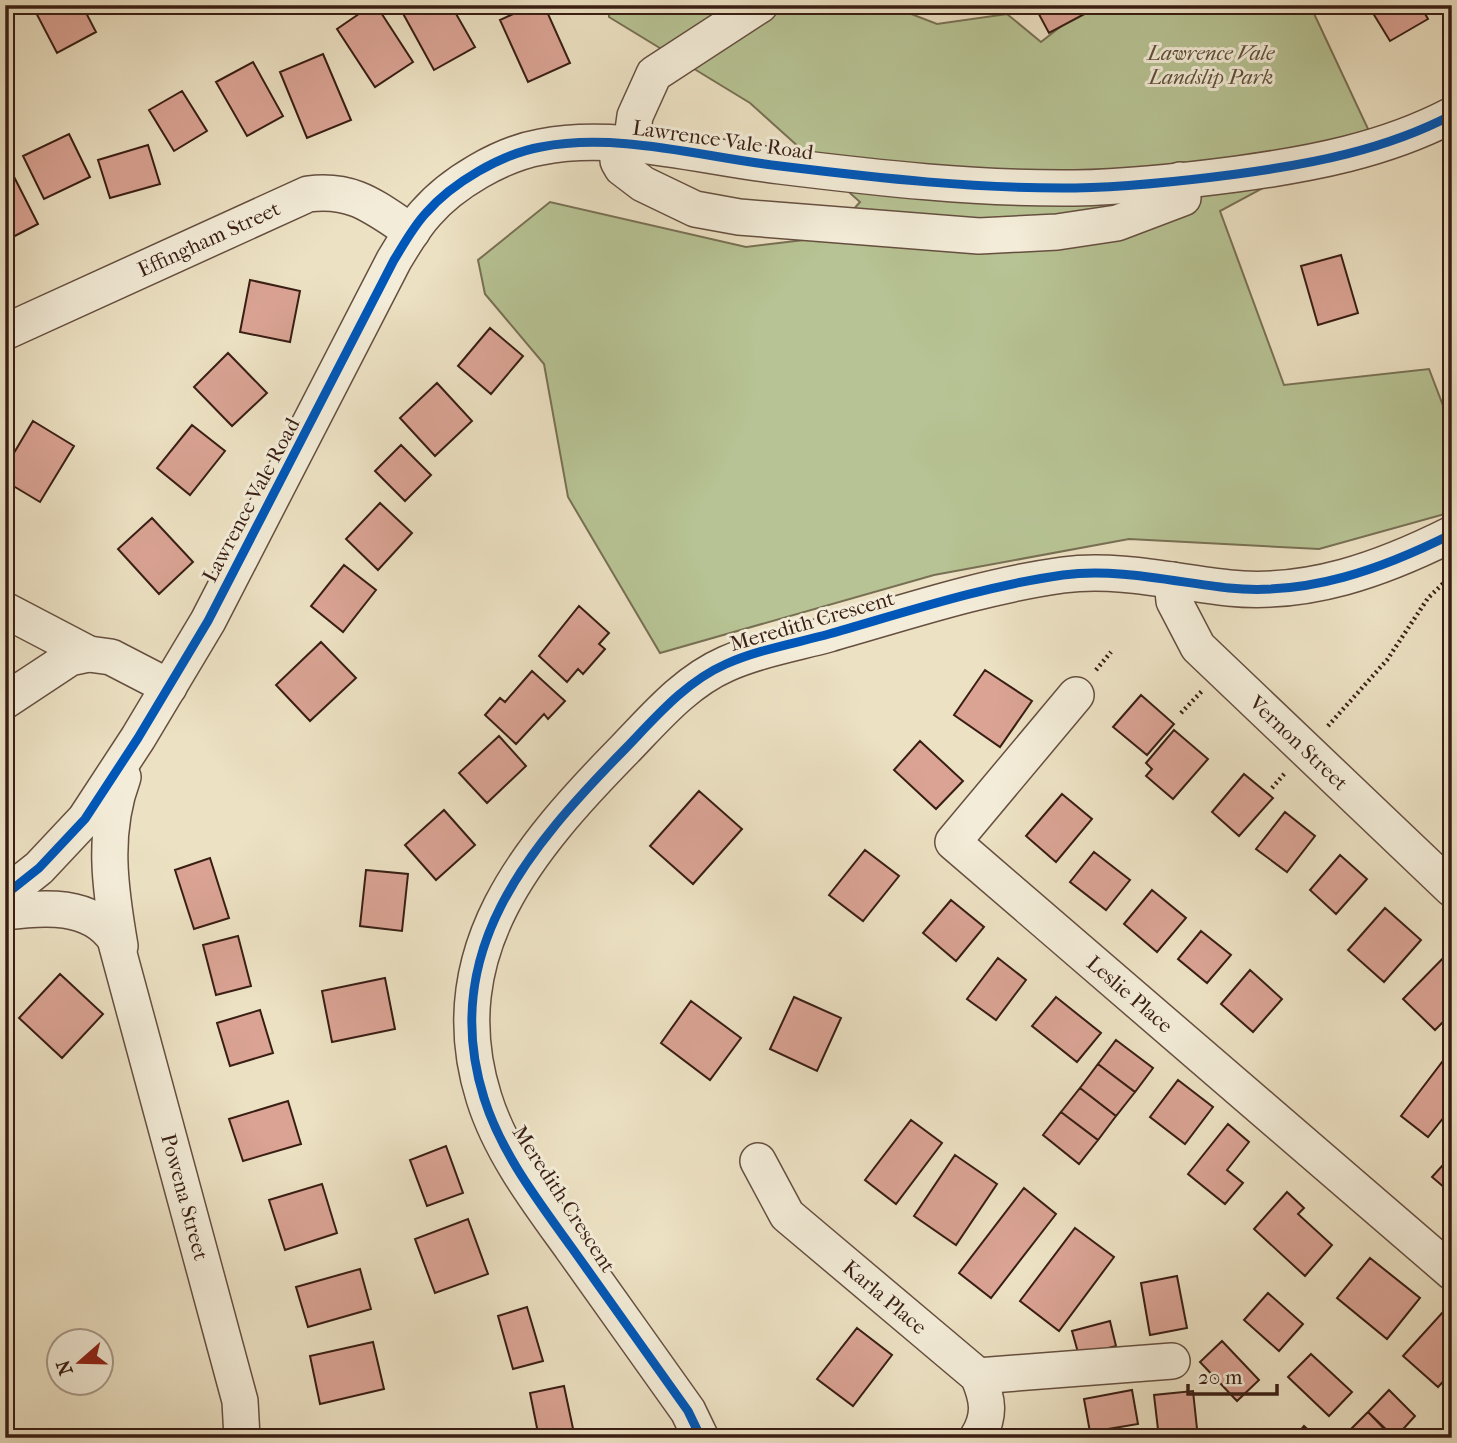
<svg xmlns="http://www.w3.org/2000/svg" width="1457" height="1443" viewBox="0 0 1457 1443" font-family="'IM FELL French Canon',serif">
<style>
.green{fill:#b7c394;stroke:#787054;stroke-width:2}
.building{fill:#daa394;stroke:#391e14;stroke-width:2}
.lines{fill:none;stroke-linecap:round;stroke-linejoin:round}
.minor-casing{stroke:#664f40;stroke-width:38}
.path{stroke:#391e14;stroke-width:4.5;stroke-dasharray:2 3.5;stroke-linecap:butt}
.minor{stroke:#f3ecd8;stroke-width:35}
.cycleway-casing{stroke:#f3ecd8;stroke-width:13}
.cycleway{stroke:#0057b8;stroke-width:9}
.labels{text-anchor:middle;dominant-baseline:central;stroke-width:6;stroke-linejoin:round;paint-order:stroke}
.park-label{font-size:21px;font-style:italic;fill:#5f503a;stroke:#f3ecd8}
.street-label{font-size:21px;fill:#391e14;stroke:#f3ecd8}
</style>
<rect width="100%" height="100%" fill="#ece1c3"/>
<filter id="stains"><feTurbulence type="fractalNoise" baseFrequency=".00286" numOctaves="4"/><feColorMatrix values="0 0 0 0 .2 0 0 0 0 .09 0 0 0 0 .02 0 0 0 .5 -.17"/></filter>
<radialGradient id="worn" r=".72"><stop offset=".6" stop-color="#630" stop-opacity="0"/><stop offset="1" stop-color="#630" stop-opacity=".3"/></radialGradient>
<!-- green -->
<path class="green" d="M609 5H888L937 24 1007 14 1041 42 1088 5H1310L1369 131 1220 211 1284 385 1429 369 1452 429V512L1319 549 1129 539 934 575 660 653 568 497 544 364 485 294 478 260 550 202 746 247 829 237 860 202 750 103 609 17Z"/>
<!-- building -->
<path class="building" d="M32 5H82L96 32 57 53Z
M372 5H376L413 62 375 87 337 29Z
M405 5H451L475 47 434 70 400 8Z
M533 5H544L570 63 528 82 500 20Z
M1034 5H1090L1092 10 1049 33Z
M1368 5H1420L1428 19 1390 41Z
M1438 5H1452V12L1445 16Z
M323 54 351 120 307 138 280 72Z
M253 62 283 116 247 136 216 82Z
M182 91 207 131 174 151 149 110Z
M69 134 90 177 44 199 23 156Z
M148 145 160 184 110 198 98 160Z
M7 163 38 224 5 241V164Z
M1341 255 1358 313 1318 325 1301 266Z
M250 280 300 291 290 342 240 332Z
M490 328 523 356 491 394 458 366Z
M228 353 267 393 232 426 194 387Z
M437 383 472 421 435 456 400 418Z
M33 421 74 446 40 502 5 481V468Z
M192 425 225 451 190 495 157 468Z
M401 445 431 475 405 501 375 471Z
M380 503 412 533 378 570 346 539Z
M152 518 193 562 159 594 118 549Z
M344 565 376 590 343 632 311 606Z
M579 606 609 633 599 644 605 649 583 674 578 669 567 682 539 656Z
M321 642 356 678 310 721 276 685Z
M985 670 1032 701 1000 747 954 715Z
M532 671 565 701 548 719 544 714 516 744 485 715 500 698 505 702Z
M1141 695 1174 724 1147 755 1113 727Z
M1174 730 1208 759 1173 799 1146 776 1152 769 1146 763Z
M499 736 526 766 487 803 459 773Z
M920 741 963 781 936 809 894 770Z
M1244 774 1273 798 1239 836 1212 812Z
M699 791 742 829 693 884 650 846Z
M1062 794 1092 819 1056 862 1026 836Z
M444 810 475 845 436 880 405 845Z
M1285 812 1315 836 1287 872 1256 849Z
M865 850 899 876 863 921 829 895Z
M1094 852 1130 880 1106 910 1070 882Z
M1340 855 1367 879 1336 914 1310 890Z
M210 858 229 918 194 929 175 870Z
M366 870 408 874 402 931 360 926Z
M1152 890 1186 918 1157 952 1124 924Z
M951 900 984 927 956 961 923 933Z
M1385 908 1421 940 1384 982 1348 950Z
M1201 931 1231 955 1207 983 1178 959Z
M238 936 251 986 216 995 203 945Z
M1452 949V1013L1435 1030 1403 999Z
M998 958 1026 980 996 1020 967 999Z
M1250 970 1282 999 1253 1032 1221 1004Z
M60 974 103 1014 62 1058 19 1018Z
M385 978 395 1029 332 1042 322 991Z
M794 997 841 1018 817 1071 770 1049Z
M1056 997 1101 1033 1077 1062 1032 1026Z
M691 1001 741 1038 710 1080 661 1043Z
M260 1010 273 1053 230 1066 217 1023Z
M1116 1040 1153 1068 1135 1092 1098 1064Z
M1452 1049V1107L1428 1137 1401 1116Z
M1098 1064 1135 1092 1116 1116 1080 1088Z
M1178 1080 1213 1107 1185 1144 1150 1117Z
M1080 1088 1116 1116 1098 1140 1061 1112Z
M288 1101 301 1144 243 1161 229 1119Z
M1061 1112 1098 1140 1079 1164 1043 1135Z
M911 1120 942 1143 896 1204 865 1180Z
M1228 1124 1249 1142 1227 1170 1243 1183 1225 1204 1188 1174Z
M446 1146 463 1193 427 1206 410 1160Z
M955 1155 997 1184 956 1245 914 1216Z
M1452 1155V1194L1432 1177Z
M322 1184 337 1233 285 1250 269 1200Z
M1024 1188 1056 1214 991 1298 959 1273Z
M1287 1192 1304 1208 1298 1214 1332 1245 1305 1276 1254 1229Z
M468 1219 488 1274 435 1293 415 1239Z
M1075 1228 1114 1257 1059 1331 1020 1301Z
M1370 1258 1420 1298 1387 1339 1337 1298Z
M360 1269 371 1309 308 1327 296 1287Z
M1177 1276 1187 1328 1150 1335 1141 1283Z
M1268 1293 1303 1324 1279 1351 1244 1320Z
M1452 1302V1372L1438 1387 1403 1356Z
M527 1307 543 1361 513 1369 498 1316Z
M1110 1321 1116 1346 1079 1356 1072 1331Z
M857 1328 892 1355 853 1406 817 1379Z
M1222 1341 1259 1380 1237 1401 1200 1362Z
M373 1342 384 1389 320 1404 310 1356Z
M1311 1354 1352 1392 1329 1416 1288 1377Z
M564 1386 575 1438H539L530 1393Z
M1132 1390 1138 1424 1090 1432 1084 1399Z
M1389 1390 1415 1416 1395 1438 1368 1412Z
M1193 1391 1198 1438H1159L1154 1395Z
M1368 1412 1393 1438H1350L1346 1434Z
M1304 1426 1317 1438H1294Z"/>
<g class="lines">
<!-- minor casing -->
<g class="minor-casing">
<g id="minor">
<path d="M618 144V161L622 168 643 184 695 209 739 217 979 236 1057 232 1117 223 1183 198 1180 180"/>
<path d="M631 145 635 116 654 74 760 5"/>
<path id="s1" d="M5 332 308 194C354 188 375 208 412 232"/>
<path id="s2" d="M1172 580 1174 601 1198 647 1452 889"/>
<path d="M5 610 89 654 111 657 169 687"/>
<path id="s3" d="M1076 695 953 842 1452 1272"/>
<path d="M5 701 70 658 89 654"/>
<path d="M5 895 39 868 85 819 138 738 208 621 394 260C404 244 413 227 426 213 452 183 501 154 541 147 618 132 702 157 780 166 878 178 976 189 1075 188 1129 187 1184 181 1237 174 1311 164 1385 150 1452 115"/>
<path id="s4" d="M5 912C43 907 91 903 115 939L240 1401 242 1438"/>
<path d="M120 946C110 888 102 833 123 777"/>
<path id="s5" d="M758 1161 787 1215 978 1376C988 1399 991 1416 977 1438"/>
<path d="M978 1376 1172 1361"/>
<path d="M701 1438 688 1411C649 1357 611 1302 572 1248 539 1202 501 1153 484 1098 438 952 529 847 625 749 655 718 685 682 726 664 757 650 796 643 829 634 906 612 984 586 1063 575 1118 568 1174 582 1229 588 1308 596 1382 569 1452 534"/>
</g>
</g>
<!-- path -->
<path class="path" d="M1096 670 1111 652
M1181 713 1202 691
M1328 726 1387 660 1428 598 1452 575
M1272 788 1285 773"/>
<!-- minor -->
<use href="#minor" class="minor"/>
<!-- cycleway casing -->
<g class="cycleway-casing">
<path id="cycleway" d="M5 895 39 868 85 819 138 738 208 621 394 260C404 244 413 227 426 213 452 183 501 154 541 147 618 132 702 157 780 166 878 178 976 189 1075 188 1129 187 1184 181 1237 174 1311 164 1385 150 1452 115
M701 1438 688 1411C649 1357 611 1302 572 1248 539 1202 501 1153 484 1098 438 952 529 847 625 749 655 718 685 682 726 664 757 650 796 643 829 634 906 612 984 586 1063 575 1118 568 1174 582 1229 588 1308 596 1382 569 1452 534"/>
</g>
<!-- cycleway -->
<use href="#cycleway" class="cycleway"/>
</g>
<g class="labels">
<!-- park labels -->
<g class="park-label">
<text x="1211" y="53">Lawrence Vale<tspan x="1211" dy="24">Landslip Park</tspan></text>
</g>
<!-- street labels -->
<g class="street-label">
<text transform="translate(723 140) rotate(8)">Lawrence Vale Road</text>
<text stroke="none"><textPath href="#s1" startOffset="224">Effingham Street</textPath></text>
<text transform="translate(251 500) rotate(-62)">Lawrence Vale Road</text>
<text transform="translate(812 621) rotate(-16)">Meredith Crescent</text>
<text stroke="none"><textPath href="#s2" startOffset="212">Vernon Street</textPath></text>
<text stroke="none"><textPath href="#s3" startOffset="425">Leslie Place</textPath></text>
<text stroke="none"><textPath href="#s4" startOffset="387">Powena Street</textPath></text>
<text transform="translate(564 1199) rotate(57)">Meredith Crescent</text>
<text stroke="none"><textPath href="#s5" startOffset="189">Karla Place</textPath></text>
</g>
</g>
<!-- margin -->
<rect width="1457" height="1443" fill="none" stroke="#ece1c3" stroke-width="28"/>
<rect x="7" y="7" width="1443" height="1429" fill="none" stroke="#391e14" stroke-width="3.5"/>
<rect x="14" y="14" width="1429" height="1415" fill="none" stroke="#391e14" stroke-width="2"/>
<!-- north arrow -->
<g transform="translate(80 1362) rotate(250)"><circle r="33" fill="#f3ecd8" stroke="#a99a8a" stroke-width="2"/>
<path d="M0-5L12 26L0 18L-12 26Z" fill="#8f2418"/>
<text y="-10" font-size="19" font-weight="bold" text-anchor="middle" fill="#391e14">N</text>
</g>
<!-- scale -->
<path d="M1188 1384v10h89v-10" fill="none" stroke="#391e14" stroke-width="3.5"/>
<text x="1198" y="1384" font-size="21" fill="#391e14" stroke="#f3ecd8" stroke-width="5" paint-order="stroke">20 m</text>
<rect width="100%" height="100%" filter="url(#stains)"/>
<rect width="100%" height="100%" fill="url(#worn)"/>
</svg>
